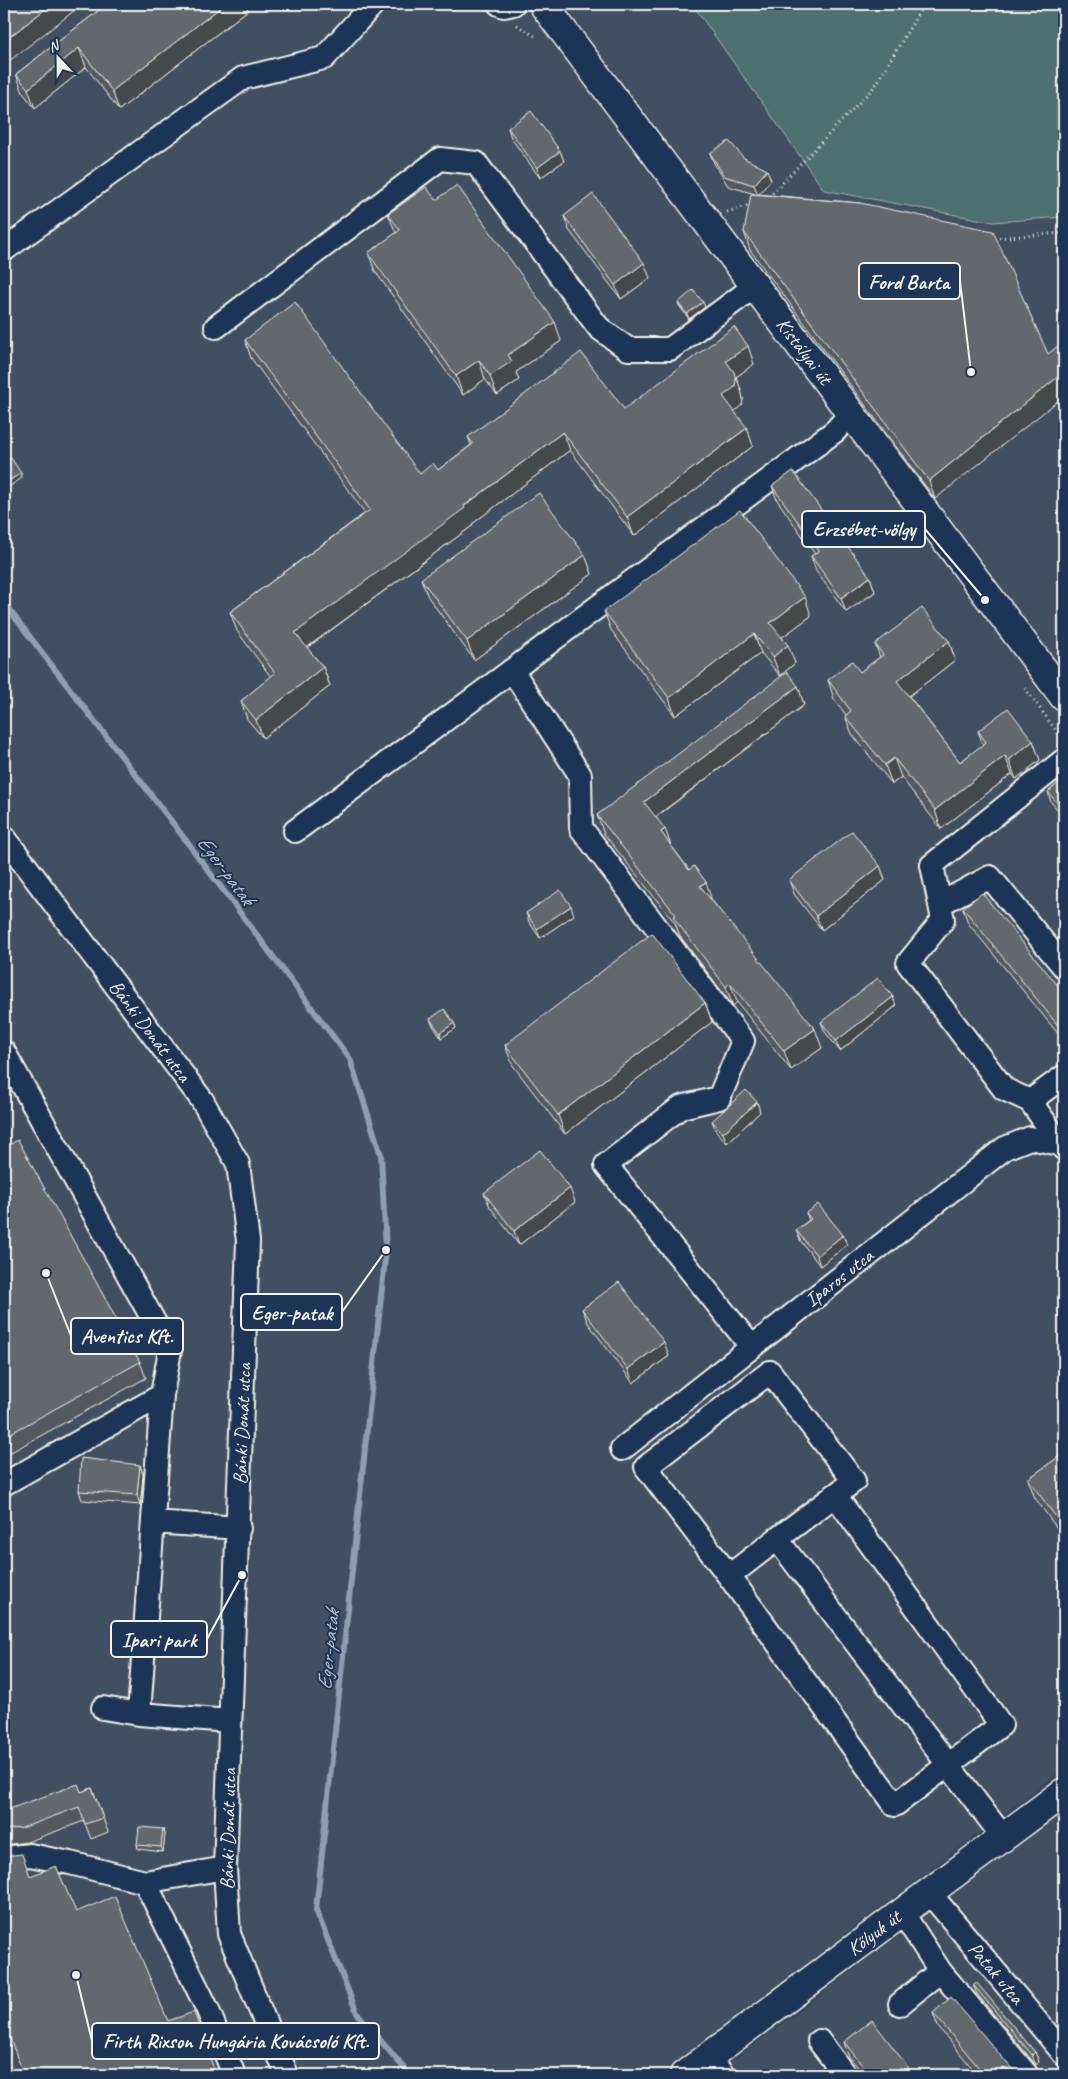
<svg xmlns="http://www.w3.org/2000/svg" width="1068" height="2079" viewBox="0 0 1068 2079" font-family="Caveat,sans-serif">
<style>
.built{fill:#404f62}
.green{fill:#4f7071;stroke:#a2b0ac}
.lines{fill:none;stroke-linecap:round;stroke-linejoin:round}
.stream{stroke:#8d9fb2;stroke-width:6}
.minor-casing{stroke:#f4f1e8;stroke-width:26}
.major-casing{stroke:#f4f1e8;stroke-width:31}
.path{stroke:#f4f1e8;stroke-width:3;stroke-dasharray:1 4;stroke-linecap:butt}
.minor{stroke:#1d3557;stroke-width:22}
.major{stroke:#1d3557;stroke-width:28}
.wall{fill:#54595e;stroke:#f4f1e8}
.shaded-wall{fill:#45494c;stroke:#f4f1e8}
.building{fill:#62686d;stroke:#f4f1e8}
.labels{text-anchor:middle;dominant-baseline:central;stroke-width:4;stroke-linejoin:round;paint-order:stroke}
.street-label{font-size:20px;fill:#f4f1e8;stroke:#1d3557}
.water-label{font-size:21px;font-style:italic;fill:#b8c1c8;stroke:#1d3557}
.leader{fill:none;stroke:#f4f1e8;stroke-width:2}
.callout-dot{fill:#f4f1e8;stroke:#1d3557;stroke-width:2}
.callout{fill:#1d3557;stroke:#f4f1e8;stroke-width:2}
.callout-label{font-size:21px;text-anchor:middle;font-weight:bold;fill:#f4f1e8}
</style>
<rect width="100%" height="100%" fill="#32445e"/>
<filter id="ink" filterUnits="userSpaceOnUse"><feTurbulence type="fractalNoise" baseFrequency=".02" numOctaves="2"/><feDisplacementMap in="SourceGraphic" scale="10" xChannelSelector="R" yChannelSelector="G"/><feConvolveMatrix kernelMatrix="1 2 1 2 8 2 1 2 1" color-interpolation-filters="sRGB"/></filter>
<g filter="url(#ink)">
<!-- built -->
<path class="built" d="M4 4H692L824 190 993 222 1064 217V1769L658 2075H4Z
M1064 1809V2075H712L794 2015Z"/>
<!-- green -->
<path class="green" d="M692 4H1064V217L993 222 824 190Z"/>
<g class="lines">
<!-- stream -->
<path class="stream" d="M4 603 175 826 350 1059 381 1155 386 1250 316 1910 357 2013 410 2075"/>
<!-- minor casing -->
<g class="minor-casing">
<path id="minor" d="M499 4 504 6 513 4
M4 250 243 78 324 58 373 4
M216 327 440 159 476 163 599 328 628 349H670L755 286
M512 670 580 775 581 828 743 1041 719 1098 681 1107 606 1165 751 1346
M1064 760 932 865 943 920 908 963 1004 1089 1030 1101 1064 1149
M295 831 835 431 851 413
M4 837 202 1100 238 1164 248 1241 225 1868 229 1934 287 2075
M940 904 990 877 1064 967
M4 1052 170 1350 162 1395 4 1484
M1030 1101 1064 1076
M162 1395 139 1714 230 1721
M622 1449 1005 1148 1030 1138 1060 1144
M153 1522 239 1528
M777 1539 729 1576 646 1467 770 1372 854 1481 777 1539 1003 1837
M729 1576 895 1805 1001 1725 835 1495
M103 1708 139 1714
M4 1858 30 1855 70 1863 145 1882 225 1868
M145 1882 207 2008 234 2075
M928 1891 1064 2054
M902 1912 940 1971 1027 2075
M900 2004 940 1971
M819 2041 845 2075
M709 2057 723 2075"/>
</g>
<!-- major casing -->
<g class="major-casing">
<path id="major" d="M543 4 1064 697
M684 2075 1064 1792"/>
</g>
<!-- path -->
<path class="path" d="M517 25 538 38
M769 197 875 86 924 4
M727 212 752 204
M994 238 1064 233
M1025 688 1063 740"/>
<!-- minor -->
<use href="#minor" class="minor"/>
<!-- major -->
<use href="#major" class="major"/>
</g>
<!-- wall -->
<path class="wall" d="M107 4 248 10 119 110 86 67 35 108 23 93 16 74Z
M508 128 560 151 564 161 540 178 511 138Z
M710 153 744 158 771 180 758 194 860 203 935 499 750 250 744 232 755 194 728 186 714 163Z
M436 200 561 341 516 372 519 380 497 395 485 379 463 395 375 271 368 253 396 233 388 214Z
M564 216 650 278 621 299 569 230Z
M678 303 705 307 689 319 680 307Z
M245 340 420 474 438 470 471 445 468 437 624 409 754 364 736 377 741 390 743 399 742 405 734 411 753 446 634 536 570 450 472 524V526L307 648 323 667 330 686 263 738 247 719 241 701 271 677 237 631 230 612 365 513 251 358Z
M772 486 870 577 875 592 846 612 816 571 811 556 815 554 777 500Z
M585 555 592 574 474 660 428 597 421 579Z
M604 611 811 616 782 637 795 663 780 676 761 653 675 716 611 630Z
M949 641 955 660 909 696 960 762 983 745 978 731 1033 741 1040 760 1016 779 1012 774 941 829 901 777 892 784 852 734 845 716 846 715 834 699 828 680 860 672 880 657 875 644Z
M798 686 804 705 656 817 670 844 822 1048 791 1070 737 1002 733 1006 680 936 675 923 604 834 597 815Z
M1064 778V817L1051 802 1048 792Z
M880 866 885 880 822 930 794 894 789 880Z
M963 908 1064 993V1041L968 923Z
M526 913 574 915 540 938 529 922Z
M893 997 896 1006 840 1051 825 1032 821 1022Z
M705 1003 712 1022 565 1134 512 1064 505 1045Z
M430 1019 454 1023 456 1028 441 1038 432 1024Z
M757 1102 760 1112 727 1143 716 1131 712 1121Z
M4 1148 140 1362 146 1378 4 1456Z
M484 1193 575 1202 519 1245 490 1207Z
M806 1213 843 1235 847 1245 820 1266 800 1240 796 1230 809 1220Z
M582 1309 669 1356 633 1383 588 1323Z
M1064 1453V1538L1035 1498 1028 1479Z
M140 1465 143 1475 140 1505 82 1500 79 1491Z
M92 1788 108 1832 91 1839 84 1821 27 1842 4 1845V1811L81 1792Z
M163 1829 165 1834 163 1852 138 1849 137 1845Z
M973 1985 1035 2052 1039 2062 1036 2065 977 1994Z
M933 2013 1018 2073 1029 2075H978L938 2027Z
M844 2042 914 2075H864L848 2055Z"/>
<!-- shaded-wall -->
<path class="shaded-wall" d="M52 4H83L4 65V41Z
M225 4H246L248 10 119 110 112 91Z
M79 48 86 67 35 108 28 89Z
M560 151 564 161 540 178 537 168Z
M767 170 771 180 758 195 754 185Z
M644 263 650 278 621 299 615 285Z
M703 302 705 307 689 319 687 314Z
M555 322 561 341 516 372 519 380 497 395 490 376 508 355Z
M748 346 754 364 736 377 741 390 743 399 742 405 730 415 723 396 726 361Z
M479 360 485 379 463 395 456 376Z
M1064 372V396L935 499 929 481Z
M747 428 753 446 634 536 627 517Z
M563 432 570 450 472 524V526L302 651 295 633Z
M21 473 22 478 4 490V484Z
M585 555 592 574 474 660 467 641Z
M870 577 875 592 846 612 841 598Z
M805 597 811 616 777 641 770 623Z
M754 634 761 653 675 716 669 698Z
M949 641 955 660 904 700 897 681Z
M788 645 795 663 780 676 773 657Z
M323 667 330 686 263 738 256 720Z
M798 686 804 705 651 820 644 802Z
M1033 741 1040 760 1016 779 1009 760Z
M1005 756 1012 774 941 829 935 810Z
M894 758 901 777 892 784 885 765Z
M665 829 672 848 661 832Z
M880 866 885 880 822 930 816 916Z
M706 882 712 901 700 886Z
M571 906 574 915 540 938 537 929Z
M730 983 737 1002 733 1006 726 987Z
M893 997 896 1006 840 1051 836 1041Z
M705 1003 712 1022 565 1134 558 1115Z
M454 1023 456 1028 441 1038 440 1033Z
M815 1029 822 1048 791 1070 784 1051Z
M757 1102 760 1112 727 1143 723 1133Z
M570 1188 575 1202 519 1245 514 1231Z
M843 1235 847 1245 820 1266 817 1256Z
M664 1342 669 1356 633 1383 628 1369Z
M140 1465 143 1475 140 1505 137 1495Z
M163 1829 165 1834 163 1852 161 1847Z
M1035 2052 1039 2062 1036 2065 1032 2055Z"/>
<!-- building -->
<path class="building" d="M4 4H52L4 41Z
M107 4H225L112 91 79 48 28 89 16 74Z
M531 111 560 151 537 168 508 128Z
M729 141 744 158 767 170 754 185 724 176 710 153Z
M457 185 555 322 508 355 512 361 490 376 479 360 456 376 368 253 400 230 388 214 426 187 436 200Z
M593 194 644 263 615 285 564 216Z
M751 194 860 203 993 231 1048 354 1064 341V372L929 481 744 232Z
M693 290 703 302 687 314 678 303Z
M295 302 420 474 433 463 438 470 473 444 468 437 581 352 624 409 734 327 748 346 726 361 734 372 736 380 735 387 723 396 747 428 627 517 563 432 464 506 465 508 295 633 323 667 256 720 241 701 275 673 230 612 370 510 245 340Z
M11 458 21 473 4 484V462Z
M793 471 870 577 841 598 811 556 819 551 772 486Z
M539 493 585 555 467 641 421 579Z
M740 510 805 597 770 623 788 645 773 657 754 634 669 698 604 611Z
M922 608 949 641 897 681 960 762 986 742 978 731 1008 708 1033 741 1009 760 1005 756 935 810 894 758 885 765 845 716 851 711 828 680 852 661 860 672 883 655 875 644Z
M787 672 798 686 644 802 665 829 661 832 689 870 694 866 706 882 700 886 815 1029 784 1051 730 983 726 987 673 917 676 915 597 815Z
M1064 778V811L1048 792Z
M852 831 880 866 816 916 789 880Z
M560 890 571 906 537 929 526 913Z
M982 893 1064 993V1033L963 908Z
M652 933 705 1003 558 1115 505 1045Z
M878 978 893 997 836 1041 821 1022Z
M444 1009 454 1023 440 1033 430 1019Z
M746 1090 757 1102 723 1133 712 1121Z
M18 1140 140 1362 4 1437V1148Z
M540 1150 570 1188 514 1231 484 1193Z
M818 1204 843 1235 817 1256 796 1230 811 1219 806 1213Z
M619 1282 664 1342 628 1369 582 1309Z
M1064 1453V1528L1028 1479Z
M81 1458 140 1465 137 1495 79 1491Z
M78 1784 81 1792 92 1788 103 1818 85 1824 79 1807 22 1828 4 1830V1811Z
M139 1827 163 1829 161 1847 137 1845Z
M22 1854 30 1876 56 1866 76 1912 115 1896 168 2021 194 2012 216 2075H24L4 2023V1856Z
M976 1982 1035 2052 1032 2055 973 1985Z
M951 1997 1012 2069 1018 2073 1027 2072 1029 2075H985L933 2013Z
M872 2020 914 2075H870L844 2042Z"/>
</g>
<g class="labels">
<!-- street labels -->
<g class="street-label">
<text transform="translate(804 351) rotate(53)">Kistályai út</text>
<text transform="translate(150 1031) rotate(53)">Bánki Donát utca</text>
<text transform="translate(839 1278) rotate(-38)">Iparos utca</text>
<text transform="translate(242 1424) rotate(-88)">Bánki Donát utca</text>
<text transform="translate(228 1829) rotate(-89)">Bánki Donát utca</text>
<text transform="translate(874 1933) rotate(-37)">Kőlyuk út</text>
<text transform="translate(996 1973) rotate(50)">Patak utca</text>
</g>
<!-- water labels -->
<g class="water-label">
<text transform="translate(226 870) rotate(53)">Eger-patak</text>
<text transform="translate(328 1650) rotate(-84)">Eger-patak</text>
</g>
</g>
<!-- callouts -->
<path class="leader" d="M971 372L960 281M985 600L925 529M386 1250L342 1312M46 1273L71 1336M242 1575L207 1639M76 1975L92 2041"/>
<g class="callout-dot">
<circle cx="971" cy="372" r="5"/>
<circle cx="985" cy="600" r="5"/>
<circle cx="386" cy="1250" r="5"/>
<circle cx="46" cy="1273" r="5"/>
<circle cx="242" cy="1575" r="5"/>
<circle cx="76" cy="1975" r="5"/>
</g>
<g class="callout">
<rect x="859" y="263" width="101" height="36" rx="5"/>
<rect x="802" y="511" width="123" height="36" rx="5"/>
<rect x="241" y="1294" width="101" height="36" rx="5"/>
<rect x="71" y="1318" width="112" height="36" rx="5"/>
<rect x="111" y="1621" width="96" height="36" rx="5"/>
<rect x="92" y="2023" width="287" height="36" rx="5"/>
</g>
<g class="callout-label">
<text x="909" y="289">Ford Barta</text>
<text x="864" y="536">Erzsébet-völgy</text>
<text x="292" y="1320">Eger-patak</text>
<text x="127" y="1343">Aventics Kft.</text>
<text x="159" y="1647">Ipari park</text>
<text x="236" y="2048">Firth Rixson Hungária Kovácsoló Kft.</text>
</g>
<!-- margin -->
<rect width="1068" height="2079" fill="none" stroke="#1d3557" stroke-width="20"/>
<rect x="10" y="10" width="1048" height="2059" fill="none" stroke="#f4f1e8" stroke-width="2" filter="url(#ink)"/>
<!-- north arrow -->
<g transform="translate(58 58) rotate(338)" stroke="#1d3557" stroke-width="4" paint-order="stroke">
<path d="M0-4L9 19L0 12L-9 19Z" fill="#f4f1e8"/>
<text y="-8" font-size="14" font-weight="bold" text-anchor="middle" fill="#f4f1e8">N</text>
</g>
</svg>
